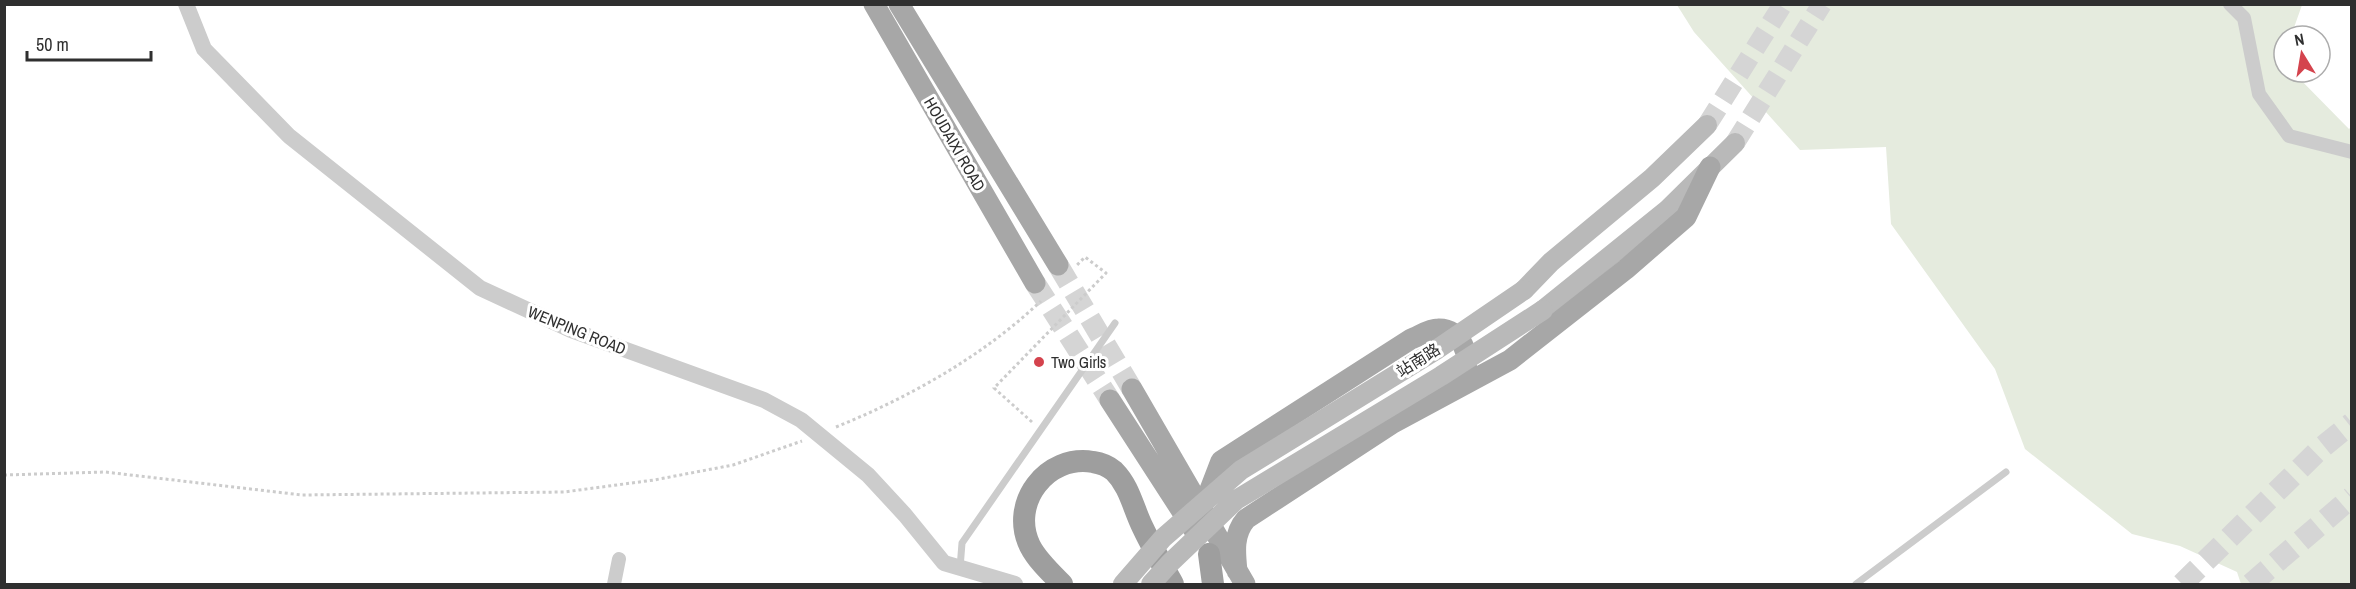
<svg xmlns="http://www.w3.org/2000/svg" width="2356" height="589" viewBox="0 0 2356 589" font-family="'Archivo Narrow','Noto Sans SC',sans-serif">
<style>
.green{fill:#e5ebde}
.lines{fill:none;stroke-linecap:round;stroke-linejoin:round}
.secondary-tunnel{stroke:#d5d5d5;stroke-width:20;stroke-dasharray:20 10;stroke-linecap:butt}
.primary-tunnel{stroke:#d5d5d5;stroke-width:21;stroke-dasharray:21 10;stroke-linecap:butt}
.trunk-tunnel{stroke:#d5d5d5;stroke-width:22;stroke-dasharray:22 11;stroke-linecap:butt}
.path{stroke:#ccc;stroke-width:3;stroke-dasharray:3 3;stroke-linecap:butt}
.service{stroke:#ccc;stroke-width:7}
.minor{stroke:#ccc;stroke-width:14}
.tertiary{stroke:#ccc;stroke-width:16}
.secondary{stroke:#b9b9b9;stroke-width:20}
.primary{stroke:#a7a7a7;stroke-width:21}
.trunk{stroke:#9e9e9e;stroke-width:22}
.secondary-bridge{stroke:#b9b9b9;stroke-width:20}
.poi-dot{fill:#d4434d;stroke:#fff;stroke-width:2}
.labels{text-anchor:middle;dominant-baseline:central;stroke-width:6;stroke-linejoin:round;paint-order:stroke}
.street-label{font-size:16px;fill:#2f2f2f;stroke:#fff}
.poi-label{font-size:16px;fill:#2f2f2f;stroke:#fff;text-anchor:start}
</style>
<rect width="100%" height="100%" fill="#fff"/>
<!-- green -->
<path class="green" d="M1677 5H2302L2291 36H2284L2282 60 2284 62V72H2293L2349 129 2351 127V584H2241L2237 572 2180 546 2132 534 2025 449 1995 369 1891 224 1886 147 1800 150 1694 32Z"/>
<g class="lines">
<!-- secondary-tunnel -->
<path class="secondary-tunnel" d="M1707 125 1783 4
M1735 143 1822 4"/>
<!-- primary-tunnel -->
<path class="primary-tunnel" d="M1058 265 1132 389
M1035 283 1110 400"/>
<!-- trunk-tunnel -->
<path class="trunk-tunnel" d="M2182 584 2320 449 2352 423
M2251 584 2352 497"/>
<!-- path -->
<path class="path" d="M1032 422 994 388 1106 273 1085 257 1075 267
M836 427C910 397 983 356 1041 301
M4 475 105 472 302 495 564 492 654 480 733 465 802 441"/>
<!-- service -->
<path class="service" d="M960 568 962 543 1115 323
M1856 584 2006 472"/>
<!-- minor -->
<path class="minor" d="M2230 4 2244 18 2259 94 2289 136 2352 152
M614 584 619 559"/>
<!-- tertiary -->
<path class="tertiary" d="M186 4 204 49 289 136 480 288 571 330 764 400 801 420 868 475 905 515 944 563 1015 584"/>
<!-- secondary -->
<path class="secondary" d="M1524 290 1551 262 1652 178 1707 125
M1543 310 1667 210 1735 143"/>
<!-- primary -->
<path class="primary" d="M874 4 1035 283
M899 4 1058 265
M1132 389 1245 584
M1110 400 1196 533
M1206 500 1221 461 1411 339C1419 336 1429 329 1438 329 1461 328 1472 356 1464 374
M1237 571C1235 552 1233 534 1246 519L1393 423 1510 360 1626 269 1686 217 1710 167"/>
<!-- trunk -->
<path class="trunk" d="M1209 554 1213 584
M1062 584C1051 573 1037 560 1030 546 1009 503 1047 454 1093 462 1100 463 1108 466 1114 471 1130 487 1133 508 1143 528 1152 547 1163 566 1173 584"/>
<!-- secondary-bridge -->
<path class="secondary-bridge" d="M1123 584 1163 538 1241 470 1436 350 1524 290
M1151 584 1170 563 1236 500 1441 376 1543 310"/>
</g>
<!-- markers -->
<circle class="poi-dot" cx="1039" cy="362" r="6"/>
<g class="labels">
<!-- street labels -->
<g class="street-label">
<text transform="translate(955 144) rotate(60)">HOUDAIXI ROAD</text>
<text transform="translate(577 330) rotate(22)">WENPING ROAD</text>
<text transform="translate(1418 360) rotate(-32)">站南路</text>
</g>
<!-- poi labels -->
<g class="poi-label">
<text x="1051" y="362">Two Girls</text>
</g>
</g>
<!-- border -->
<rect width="2356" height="589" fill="none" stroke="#2f2f2f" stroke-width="12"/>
<!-- north arrow -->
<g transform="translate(2302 54) rotate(349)"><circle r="28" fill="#ffffff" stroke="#acacac" stroke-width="1.5"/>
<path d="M0-4.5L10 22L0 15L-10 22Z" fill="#d4434d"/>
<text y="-9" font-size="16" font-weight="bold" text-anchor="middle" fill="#2f2f2f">N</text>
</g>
<!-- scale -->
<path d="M27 51v9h124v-9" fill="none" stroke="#2f2f2f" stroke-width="3"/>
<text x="36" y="51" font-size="18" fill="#2f2f2f" stroke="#ffffff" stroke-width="4.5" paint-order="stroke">50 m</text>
</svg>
